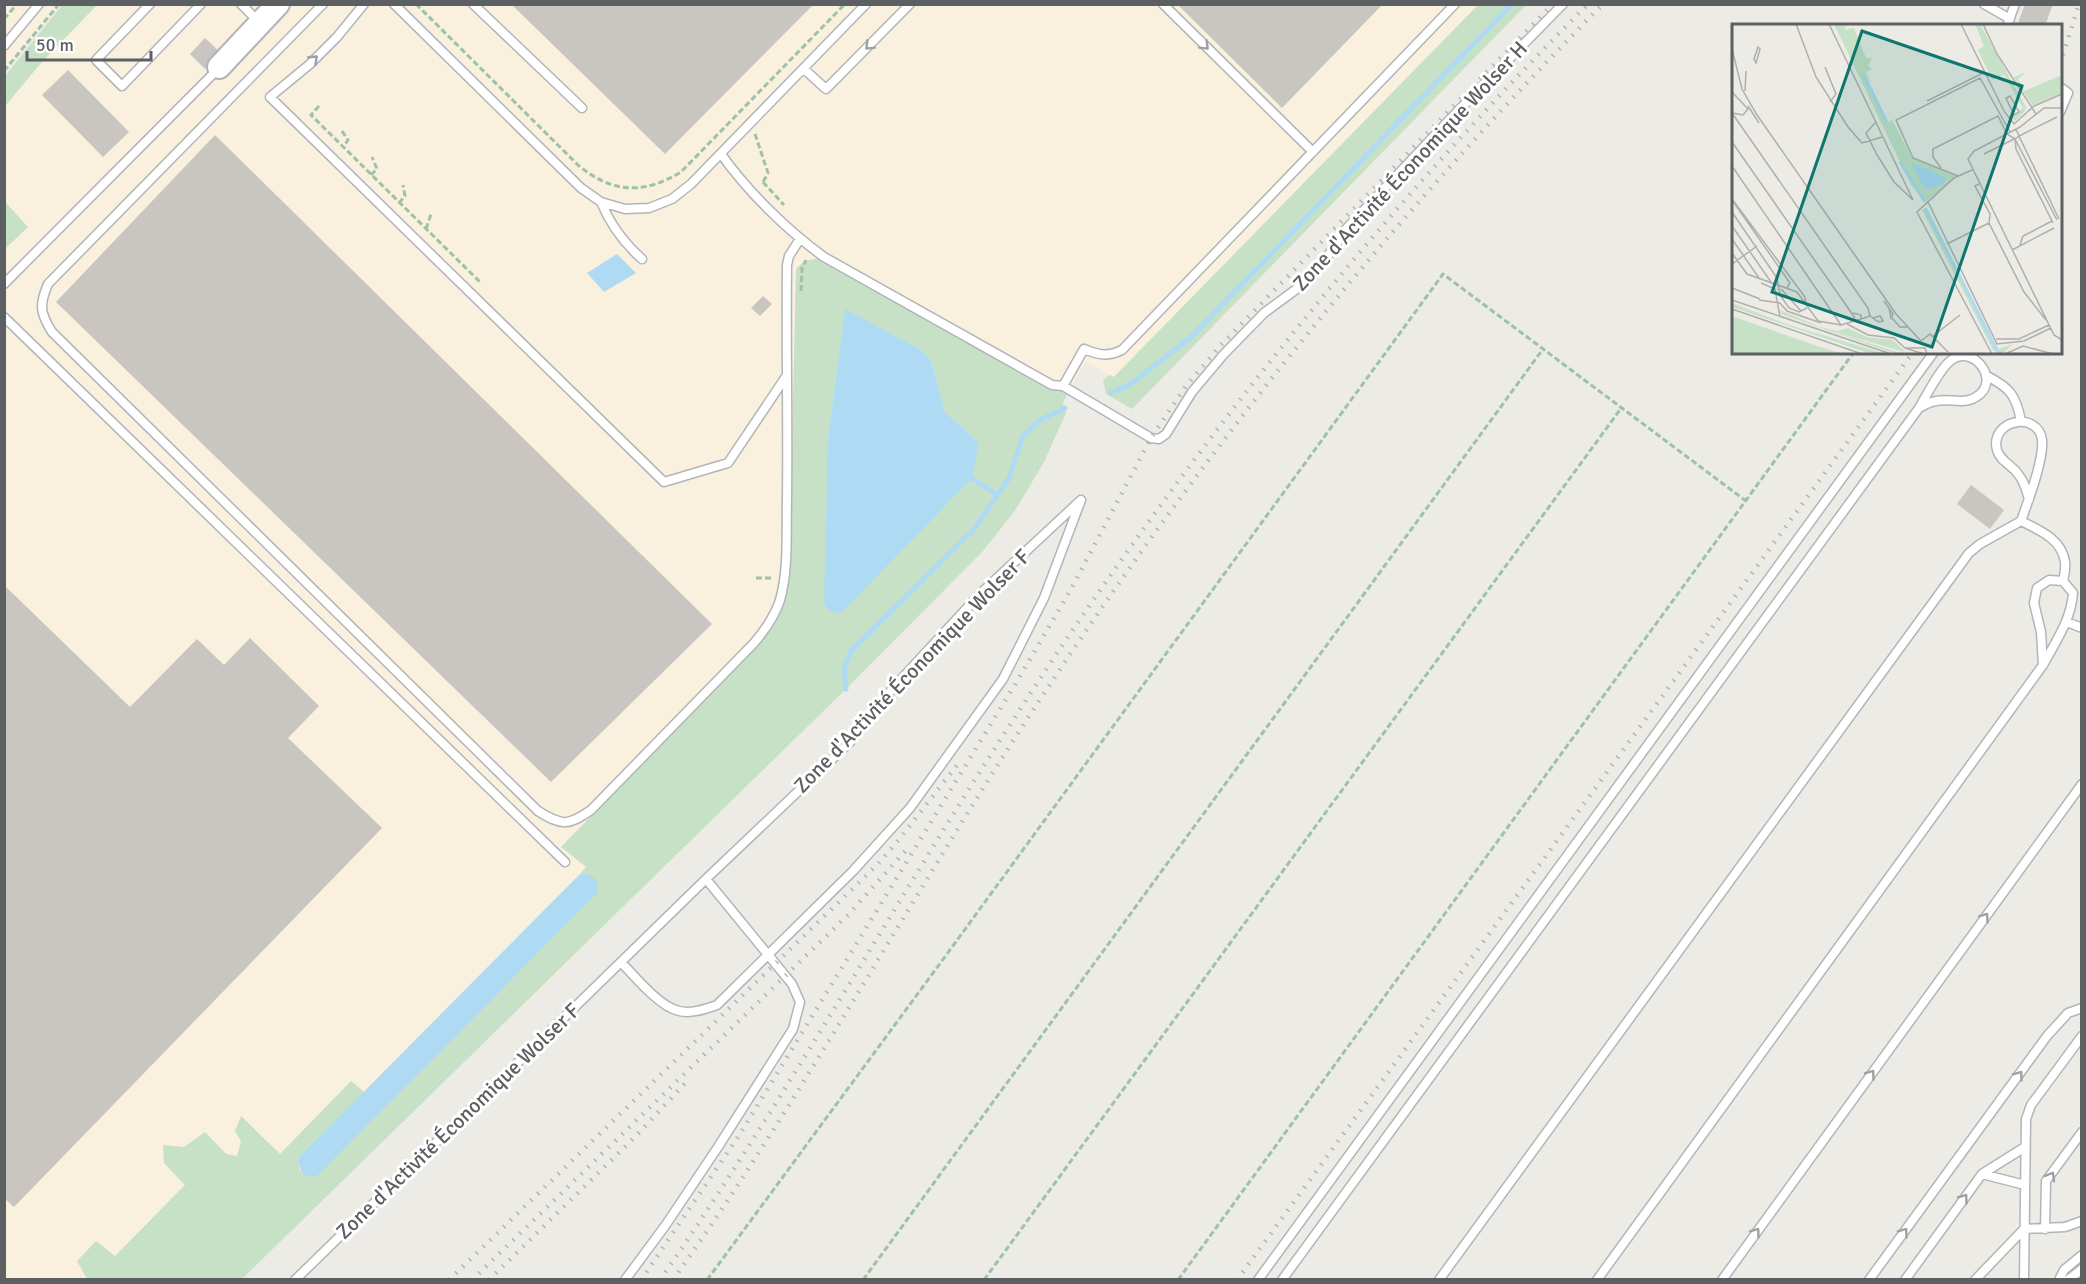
<svg xmlns="http://www.w3.org/2000/svg" width="2086" height="1284" viewBox="0 0 2086 1284" font-family="Signika,sans-serif">
<style>
.commercial{fill:#f9f1de}
.green{fill:#c6e1c5;fill-rule:evenodd}
.water{fill:#aedaf4}
.lines{fill:none;stroke-linecap:round;stroke-linejoin:round}
.stream{stroke:#aedaf4;stroke-width:5}
.building{fill:#c9c6c1}
.lane-casing{stroke:#b2b5b8;stroke-width:11}
.secondary-casing{stroke:#b1b4b8;stroke-width:26}
.path{stroke:#9fc1a7;stroke-width:3;stroke-dasharray:6 3;stroke-linecap:butt}
.lane{stroke:#fff;stroke-width:8}
.secondary{stroke:#fff;stroke-width:22}
.rail{stroke:#b2b3b3;stroke-width:4.5;stroke-dasharray:1.5 8;stroke-linecap:butt}
.oneway{stroke:#9ea0a1}
.labels{text-anchor:middle;dominant-baseline:central;stroke-width:6;stroke-linejoin:round;paint-order:stroke}
.street-label{font-size:21px;fill:#5d6063;stroke:#fff}
.inset-river{fill:none;stroke:#aedaf4;stroke-width:3}
.inset-road{fill:none;stroke:#afafad;stroke-width:1.5}
.view{fill:#0f766e;fill-opacity:0.15;stroke:#0f766e;stroke-width:3}
.inset-edge{fill:none;stroke:#5d6063;stroke-width:3}
</style>
<rect width="100%" height="100%" fill="#edebe5"/>
<!-- commercial -->
<path class="commercial" d="M5 5H59L5 71Z
M97 5H1478L1113 377 1086 362 1069 390 824 257 805 261 799 265 796 269 790 554 789 578 783 603 772 627 759 645 561 847 587 868 580 875 586 874 592 876 364 1092 352 1081 280 1154 241 1116 235 1131 241 1141 238 1157 227 1154 205 1132 164 1163 185 1185 115 1256 95 1242 77 1261 87 1279H5L4 248 27 227 5 202V106L41 63Z"/>
<!-- green -->
<path class="green" d="M63 4 97 5 41 63 5 106V76Z
M1478 5H1526L1132 409 1106 394 1103 380 1110 375 1114 377Z
M5 202 28 227 5 249Z
M824 257 1069 390 1063 403 1066 413 1044 462 1014 512 982 552 846 689 242 1279H87L77 1261 96 1241 115 1256 185 1185 164 1163 163 1145 184 1147 205 1132 226 1154 237 1156 241 1141 235 1131 241 1116 280 1154 351 1081 364 1092 299 1157 298 1164 300 1171 586 874 579 875 586 867 561 847 759 645C775 623 783 605 789 578L796 269 805 261ZM845 310 921 350 931 361 945 412 979 443 828 438Z"/>
<!-- water -->
<path class="water" d="M617 254 636 273 604 292 587 273Z
M845 309 921 350 931 361 945 412 979 443 972 478 844 610 836 613 828 610 824 603 828 438Z
M586 874C596 877 599 883 597 893L318 1175 311 1177 304 1175 298 1164 299 1157 579 875Z"/>
<g class="lines">
<!-- stream -->
<path class="stream" d="M1111 393 1132 383 1191 337 1512 4
M972 478 997 495
M846 689 844 668 851 651 975 528 1009 478 1023 436 1040 420 1065 408"/>
</g>
<!-- building -->
<path class="building" d="M511 4H814L665 154Z
M1177 4H1383L1282 108Z
M2025 4H2053L2045 26H2017Z
M205 38 221 53 205 69 190 54Z
M68 70 129 132 103 157 42 95Z
M215 135 712 624 551 782 56 302Z
M763 296 772 304 760 316 751 308Z
M1971 485 2004 510 1990 529 1957 504Z
M4 585 130 707 197 639 224 665 250 638 319 706 288 738 382 828 14 1207 4 1198Z"/>
<g class="lines">
<!-- lane casing -->
<g class="lane-casing">
<path id="lane" d="M150 4 96 60 122 86 201 4
M241 4 260 23
M323 4 48 284C39 305 40 313 52 332L538 811C562 826 568 826 591 810L754 643C765 630 775 616 780 600 789 568 786 532 787 499 788 421 786 343 787 265L789 256 800 239
M364 4 337 37 310 64 270 97 664 482 728 463 785 378
M394 4 581 188 601 202 625 209 649 208 672 199 691 184 866 4
M473 4 582 108
M1163 4 1313 152
M1984 4 2010 19
M2007 26 2015 4
M4 46 39 4
M804 69 826 89 910 4
M2060 87 2068 93 2060 112
M721 154C748 192 787 230 824 257L1052 385 1063 386 1151 438 1159 439 1166 434 1192 392 1224 354 1264 313 1306 282 1317 272 1346 229 1456 113 1563 4
M601 202C610 224 624 243 642 259
M4 284 219 68
M4 317 565 862
M1987 376C2010 388 2016 395 2021 421
M1063 386 1084 349C1098 355 1108 357 1122 350L1455 4
M2021 521C2028 501 2044 460 2042 440 2038 410 1989 420 1997 450 2000 461 2012 465 2018 474 2024 481 2026 489 2029 499
M2067 622 2082 628
M1982 1174 2025 1147
M2045 1229 2046 1181 2082 1132
M295 1280 706 879 850 742 893 688 980 594 1081 500 1044 598 1003 679 910 808 853 871 717 1005C705 1009 692 1014 679 1011 660 1007 635 977 621 962
M625 1280 665 1226 718 1147 793 1029 800 1002 792 984 706 879
M1258 1280 1934 352
M1282 1280 1919 408C1927 395 1938 372 1949 362 1972 341 2003 381 1976 397 1964 405 1949 398 1936 401 1930 402 1924 405 1919 408
M1439 1280 1969 553 1980 544 2021 521C2039 530 2062 539 2065 562 2066 568 2064 576 2063 581
M1597 1280 2043 665C2056 641 2071 620 2073 593L2063 581 2049 580 2037 588 2034 603 2041 632 2043 665
M1722 1280 2082 784
M1869 1280 2047 1036 2068 1013 2082 1008
M1905 1280 1982 1174 2025 1185
M1975 1280 2024 1229 2065 1227 2082 1221
M2024 1280 2026 1119 2031 1105 2082 1036
M2059 1280 2064 1270 2082 1255
M2068 1280 2082 1269"/>
</g>
<!-- secondary casing -->
<g class="secondary-casing">
<path id="secondary" d="M219 67 278 4"/>
</g>
<!-- path -->
<path class="path" d="M416 4 579 166C613 193 643 195 681 172L845 4
M4 19 17 4
M4 71 59 4
M319 106 311 115 480 282
M342 131 348 140 343 147
M755 134 768 173 763 182
M371 175 377 169 372 157
M763 182 784 205
M399 203 405 196 403 185
M426 229 431 214
M801 291 802 268 806 260
M756 578H773
M707 1280 947 954 1443 274 1746 501
M863 1280 1543 349
M984 1280 1622 407
M1178 1280 1854 352"/>
<!-- lane -->
<use href="#lane" class="lane"/>
<!-- secondary -->
<use href="#secondary" class="secondary"/>
<!-- rail -->
<path class="rail" d="M2060 64 2079 4
M449 1280 878 864 897 842 958 764
M472 1280 848 915 907 849
M489 1280 636 1136 689 1079
M641 1280 740 1134 1016 683 1070 591 1151 438 1186 386 1220 346 1553 4
M660 1280C793 1088 905 883 1034 688 1195 443 1381 212 1588 4
M673 1280C807 1091 916 887 1043 695 1206 447 1394 216 1603 4
M1237 1280 1913 352"/>
</g>
<!-- one-way arrows -->
<defs><path id="oneway-chevron" d="M-2-3.5L2.5 0L-2 3.5" fill="none" stroke-width="1.6" stroke-linecap="round" stroke-linejoin="round" transform="scale(1.5)"/></defs>
<g class="oneway">
<use href="#oneway-chevron" transform="translate(869 46) rotate(135)"/>
<use href="#oneway-chevron" transform="translate(1205 46) rotate(45)"/>
<use href="#oneway-chevron" transform="translate(314 59) rotate(-43)"/>
<use href="#oneway-chevron" transform="translate(1985 917) rotate(-54)"/>
<use href="#oneway-chevron" transform="translate(1871 1074) rotate(-54)"/>
<use href="#oneway-chevron" transform="translate(2019 1075) rotate(-54)"/>
<use href="#oneway-chevron" transform="translate(2051 1176) rotate(-60)"/>
<use href="#oneway-chevron" transform="translate(1964 1198) rotate(-54)"/>
<use href="#oneway-chevron" transform="translate(1756 1232) rotate(-54)"/>
<use href="#oneway-chevron" transform="translate(1904 1232) rotate(-54)"/>
</g>
<g class="labels">
<!-- street labels -->
<g class="street-label">
<text transform="translate(1410 166) rotate(-47)">Zone d'Activité Économique Wolser H</text>
<text transform="translate(912 671) rotate(-46)">Zone d'Activité Économique Wolser F</text>
<text transform="translate(458 1121) rotate(-44)">Zone d'Activité Économique Wolser F</text>
</g>
</g>
<!-- overview -->
<g transform="translate(1732 24)">
<rect width="330" height="330" fill="#edebe5"/>
<path d="M102 0H123L113 2V6L122 4 134 34H140L136 42 140 45 134 48 140 60 133 50 156 98 160 96 179 132 222 150V154L194 178 179 161ZM243 0H248L294 83 293 87 283 97 279 94 291 84 272 51 260 56 246 26 252 22ZM294 48 286 55 292 67 330 51V69L300 81 282 53ZM195 184 264 322 266 325 281 320 270 330 261 326 190 186ZM0 279 57 301 154 330 133 328 0 283ZM48 286 88 303 105 307 116 304 135 313 161 316 173 328 99 307 171 330 155 327 49 290ZM0 292 85 322 111 330H0Z" fill="#c6e1c5"/>
<path d="M133 50 156 97 154 99 130 52ZM179 139 200 147 215 155 207 162 193 166Z" fill="#aedaf4"/>
<path class="inset-river" d="M168 138 193 178M193 184 267 330"/>
<path class="inset-road" d="M64 0 84 53 116 103 130 119 150 113M97 0 181 176 162 158 145 131 134 109 143 99M229 0 272 87M251 0 265 30 304 90M26 23 28 25 24 39 22 35ZM0 25 10 65 25 91 164 290 189 317 198 310 216 328M93 43 104 70 98 78M13 67 14 47M0 68 16 85 11 91 1 89M195 77 253 48M16 82 27 99M330 84H312L288 103 242 127 236 135 322 311 330 316M272 87 282 100 302 82 330 70M0 89 136 284 138 292 129 295M325 93 287 112 327 195M277 94 287 88 278 72 274 74 282 91M284 105 287 112 283 115 325 196M0 118 123 294M252 130 282 115M0 142 109 301 86 297 65 268 15 250 0 229M209 144 201 133V125L266 92 275 110 283 115 284 125 321 199M240 146 222 154 185 188 260 330M226 152 181 134 164 96 248 54 278 108M247 160 243 162 258 190 257 199 292 268 314 296M0 175 73 273 74 281M0 176 58 259 55 264M196 178 265 320 292 317 319 304M0 188 45 254 48 271 57 284 67 288 75 284M0 202 39 258M0 215 27 254M215 220 257 199M288 221 291 212 320 197M280 226 322 204M0 240 25 222M29 259 43 265 48 293M0 264 28 275M49 265 69 287M0 276 159 330M27 276 48 279 55 287 89 299M152 277 161 290 159 294 157 284M0 285 130 330M138 292 141 294 143 296 147 298 151 297 148 292 141 294M160 294 168 303H175M115 300 136 311 162 314 173 324M109 301 129 295V291L121 289M201 312 228 291M264 315H287L317 301M192 330 173 324H193L195 330M273 330 291 322 321 330"/>
<path class="view" d="M130 7 290 62 200 323 40 268Z"/>
<rect width="330" height="330" class="inset-edge"/>
</g>
<!-- border -->
<rect width="2086" height="1284" fill="none" stroke="#5d6063" stroke-width="12"/>
<!-- scale -->
<path d="M27 51v9h124v-9" fill="none" stroke="#5d6063" stroke-width="3"/>
<text x="36" y="51" font-size="18" fill="#5d6063" stroke="#ffffff" stroke-width="4.5" paint-order="stroke">50 m</text>
</svg>
